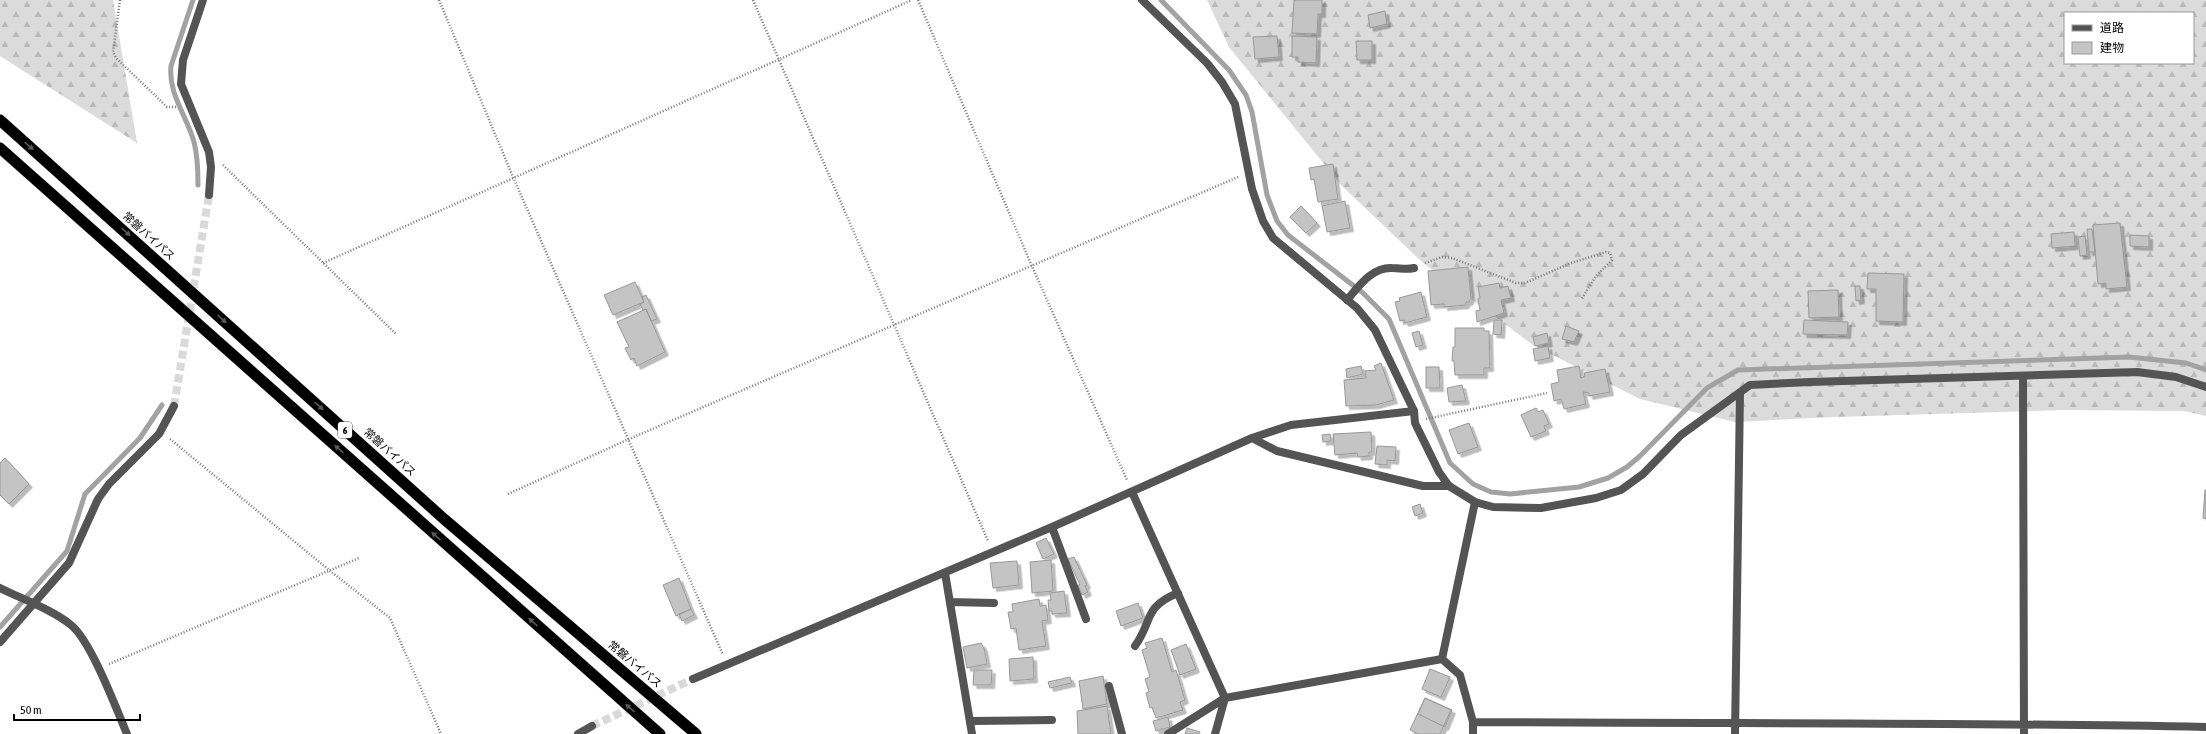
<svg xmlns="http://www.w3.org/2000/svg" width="2206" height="734" viewBox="0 0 2206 734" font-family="'Asap Condensed','Noto Sans JP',sans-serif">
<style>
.forest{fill:url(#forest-firs);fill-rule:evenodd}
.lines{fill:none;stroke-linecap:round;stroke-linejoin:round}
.stream{stroke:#a2a2a2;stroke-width:5}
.building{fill:#c4c4c4;stroke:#989898;filter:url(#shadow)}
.minor-tunnel{stroke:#d9d9d9;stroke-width:8;stroke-dasharray:8 4;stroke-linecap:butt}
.trunk-casing{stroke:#dbdbdb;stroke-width:12}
.path{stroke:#767676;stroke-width:2.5;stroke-dasharray:1 2;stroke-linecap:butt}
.minor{stroke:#545454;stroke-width:8}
.tertiary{stroke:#545454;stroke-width:8}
.trunk{stroke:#000;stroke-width:11}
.oneway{fill:#595959}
.labels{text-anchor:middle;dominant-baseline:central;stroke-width:3;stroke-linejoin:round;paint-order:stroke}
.shield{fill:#fff;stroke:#4c4c4c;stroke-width:1}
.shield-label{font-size:10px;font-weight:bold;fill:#000}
.street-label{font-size:11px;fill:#000;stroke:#fff}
</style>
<defs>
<pattern id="forest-firs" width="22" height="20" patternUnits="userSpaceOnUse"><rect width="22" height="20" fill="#dbdbdb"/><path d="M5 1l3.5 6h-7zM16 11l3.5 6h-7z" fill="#bababa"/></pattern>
<filter id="shadow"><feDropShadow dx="3.5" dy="3.5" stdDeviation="0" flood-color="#0004"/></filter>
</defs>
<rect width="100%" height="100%" fill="#fff"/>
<!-- forest -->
<path class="forest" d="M0 0H113L137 143 0 56Z
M1207 0H2206V416L2184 411 2064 410 1834 417 1735 422 1640 399 1533 345 1422 262 1342 186 1229 47ZM2065 13H2193V63H2065Z"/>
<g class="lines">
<!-- stream -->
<path class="stream" d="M193 0 171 66C168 94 187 116 194 142 198 157 198 171 198 185
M1161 0 1229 70 1246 95 1252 112 1267 195 1277 221 1288 235 1363 293 1389 319 1450 463 1473 484 1491 492 1510 494 1579 487 1608 478 1627 467 1640 456 1707 388 1738 370 2129 357 2186 363 2206 370
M0 627 67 551 85 494 140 438 162 405"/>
</g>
<!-- building -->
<path class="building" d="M1294 0H1322V14H1318L1317 34 1292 33Z
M1385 11 1387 24 1370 28 1368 15Z
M1277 36 1279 57 1255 59 1253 37Z
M1292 36 1317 37 1316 63 1298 62V57H1292Z
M1356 41H1372V60H1357Z
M1333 164 1338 199 1318 202 1314 179 1311 180 1309 168Z
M1345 201 1350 228 1327 232 1322 206Z
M1301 206 1317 223 1306 233 1290 217Z
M2120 223 2127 287 2106 289V283L2098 284 2093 225Z
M2087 229H2092L2095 252H2089Z
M2074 232 2075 246 2052 248 2051 234Z
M2130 235 2149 236V247L2130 246Z
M2085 236 2087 255 2080 256 2078 237Z
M1468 267 1471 298 1469 302H1466V305L1444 307V304L1431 305 1428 271Z
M1868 273 1904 274 1903 322 1876 321V289H1867Z
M635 282 644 302 613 315 604 295Z
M1499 283 1500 288 1508 286 1511 298 1501 300 1504 313 1477 322 1476 311 1480 310 1478 299 1480 298 1478 287Z
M1855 286H1860L1861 300 1856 301Z
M1838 290 1839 317 1809 318 1808 291Z
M1421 292 1427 317 1405 323 1404 320 1400 321 1395 302 1400 301 1399 298Z
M646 295 657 319 651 321 646 309 643 310 640 304 644 302 642 297Z
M646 309 665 352 637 366 634 358 631 360 625 348 629 347 617 322Z
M1494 320H1502L1501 335 1493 334Z
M1804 320 1848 322 1847 335 1803 334Z
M1566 326 1579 331 1574 342 1562 339Z
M1455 328H1484V331H1489L1490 368H1484V375H1455L1454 361H1452L1453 347H1455Z
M1419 331 1423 345 1416 347 1412 333Z
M1547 333 1549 343 1535 346 1533 337Z
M1548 346 1550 358 1535 361 1533 349Z
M1381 363 1394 400 1376 405 1346 406 1344 380 1366 378 1365 371 1376 370 1374 366Z
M1361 366 1363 374 1347 378 1346 369Z
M1579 366 1581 378 1585 376 1584 373 1605 369 1610 392 1589 396V393L1583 392 1586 404 1564 409 1561 399 1554 401 1551 384 1559 382 1557 370Z
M1426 367H1439L1440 388H1426Z
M1462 385 1466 401 1449 402 1447 388Z
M1536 408 1538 412 1543 410 1549 424 1544 426 1546 431 1531 437 1521 415Z
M1469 423 1478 447 1458 454 1449 430Z
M1371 432 1372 452H1369V456L1358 457 1357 453 1335 455 1333 434Z
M1330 434 1331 441 1323 442 1322 435Z
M1377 446 1396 447 1395 461 1387 460V465L1375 464Z
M5 458 29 484 9 504 0 495V463Z
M2205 490H2206V519L2203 518Z
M1420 504 1423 513 1415 516 1412 507Z
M1046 538 1054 554 1043 559 1036 543Z
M1074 557 1087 585 1085 586 1088 592 1082 595 1078 585H1080L1068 559Z
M1051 560 1053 591 1032 593 1030 562Z
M1017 561 1019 585 993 588 990 563Z
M679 578 691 609 676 616 663 585Z
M1064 591 1067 613 1052 614V611H1049L1048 600H1051L1050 593Z
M1039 599 1040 606 1046 605 1048 620 1042 621 1046 646 1019 650 1016 628 1011 629 1008 612H1013L1012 604Z
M1138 603 1143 618 1121 626 1116 611Z
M691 609 694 615 682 621 679 614Z
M1162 638 1172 672 1176 670 1185 700 1180 702 1183 710 1156 718 1152 707 1150 708 1146 693 1149 692 1145 679 1150 677 1142 650 1147 648 1145 643Z
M981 643 984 648 987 664 967 668 963 647Z
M1186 644 1196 669 1180 675 1171 650Z
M1033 657 1034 679 1010 681 1009 659Z
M1430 669 1450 677 1441 697 1422 689Z
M974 670H992L991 685H973Z
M1103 676 1107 704 1083 709 1079 681Z
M1070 677 1072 683 1050 688 1048 682Z
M1425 698 1451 710 1440 734H1418L1410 730Z
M1425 698 1452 710 1445 727 1418 714Z
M1107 706 1111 734H1078L1077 711Z
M1168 717 1170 727 1156 731 1153 721Z
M1187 728 1200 732 1199 734H1185Z"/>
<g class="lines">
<!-- minor-tunnel -->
<path class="minor-tunnel" d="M174 406 209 195
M592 726 693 679"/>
<!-- trunk casing -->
<g class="trunk-casing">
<path id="trunk" d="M0 120 444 519 696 734
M0 148 660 734"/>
</g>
<!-- path -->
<path class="path" d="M120 0 113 52 116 58 167 107H177
M439 0 513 177 723 655
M753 0 988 541
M918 0 1031 264 1127 480
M223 165 396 334
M323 263 912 0
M1425 263 1442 257 1452 258 1516 283H1525L1571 263 1606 252 1610 253 1612 260 1596 276 1581 300
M1426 419 1547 393
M170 439 329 570 390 618 441 734
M508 494 629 439 1238 177
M109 664 359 558"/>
<!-- minor -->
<path class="minor" d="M203 0 183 60 181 84 209 152 211 167 209 195
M1347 300C1359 286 1372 267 1392 268 1400 268 1406 270 1414 268
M2023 376 2024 734
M1252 438 1291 425 1414 411
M1132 492 1225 698 1215 734
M1052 527 1086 619
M945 573 972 734
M0 588C22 599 53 610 71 625 91 641 116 708 127 734
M950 602 994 603
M0 642 69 563 98 499 109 484 159 434 174 406
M1135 646C1153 621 1143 607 1178 593
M693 679 1052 527 1252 438 1277 451 1423 486H1449
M1109 686 1122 734
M970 721 1052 720
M1473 722C1718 724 1962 722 2206 727
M578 734 592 726
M1168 734 1225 698 1442 659
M1473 734V722L1460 675 1442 659 1475 502
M1735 734 1740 393"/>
<!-- tertiary -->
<path class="tertiary" d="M1142 0 1207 63 1222 82 1235 104 1252 189 1263 221 1273 238 1357 308 1375 330 1414 411 1415 423 1439 472 1449 486 1475 502 1493 507 1541 508 1596 498 1621 490 1643 474 1681 435 1750 385 1810 382 2137 372 2176 377 2206 387"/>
<!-- trunk -->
<use href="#trunk" class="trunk"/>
</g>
<!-- one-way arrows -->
<defs><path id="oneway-solid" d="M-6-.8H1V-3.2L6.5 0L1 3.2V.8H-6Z"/></defs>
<g class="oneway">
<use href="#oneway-solid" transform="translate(29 146) rotate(42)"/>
<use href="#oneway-solid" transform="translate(126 232) rotate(42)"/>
<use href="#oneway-solid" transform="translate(222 319) rotate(42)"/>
<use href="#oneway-solid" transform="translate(319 406) rotate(42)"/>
<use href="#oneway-solid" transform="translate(339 449) rotate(-138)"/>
<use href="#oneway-solid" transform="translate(436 536) rotate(-138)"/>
<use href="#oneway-solid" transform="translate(533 622) rotate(-138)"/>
<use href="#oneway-solid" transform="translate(630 708) rotate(-139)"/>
</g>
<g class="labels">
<!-- shield labels -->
<rect class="shield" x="338" y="422" width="14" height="16" rx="3"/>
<g class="shield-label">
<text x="345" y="430">6</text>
</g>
<!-- street labels -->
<g class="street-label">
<text transform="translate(149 236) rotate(42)">常磐バイパス</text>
<text transform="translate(390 452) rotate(42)">常磐バイパス</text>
<text transform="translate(635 664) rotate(40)">常磐バイパス</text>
</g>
</g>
<!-- legend -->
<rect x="2064" y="12" width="130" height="52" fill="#ffffff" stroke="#999999"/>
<rect x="2072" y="25" width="20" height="6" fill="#545454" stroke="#999999"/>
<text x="2100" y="32" font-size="12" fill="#000000">道路</text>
<rect x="2072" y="42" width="20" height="12" fill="#c4c4c4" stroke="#999999"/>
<text x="2100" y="52" font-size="12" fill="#000000">建物</text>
<!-- scale -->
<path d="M14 714v6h126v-6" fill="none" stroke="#000000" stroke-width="2"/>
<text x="20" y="714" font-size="12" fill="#000000" stroke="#ffffff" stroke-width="3" paint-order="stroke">50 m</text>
</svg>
